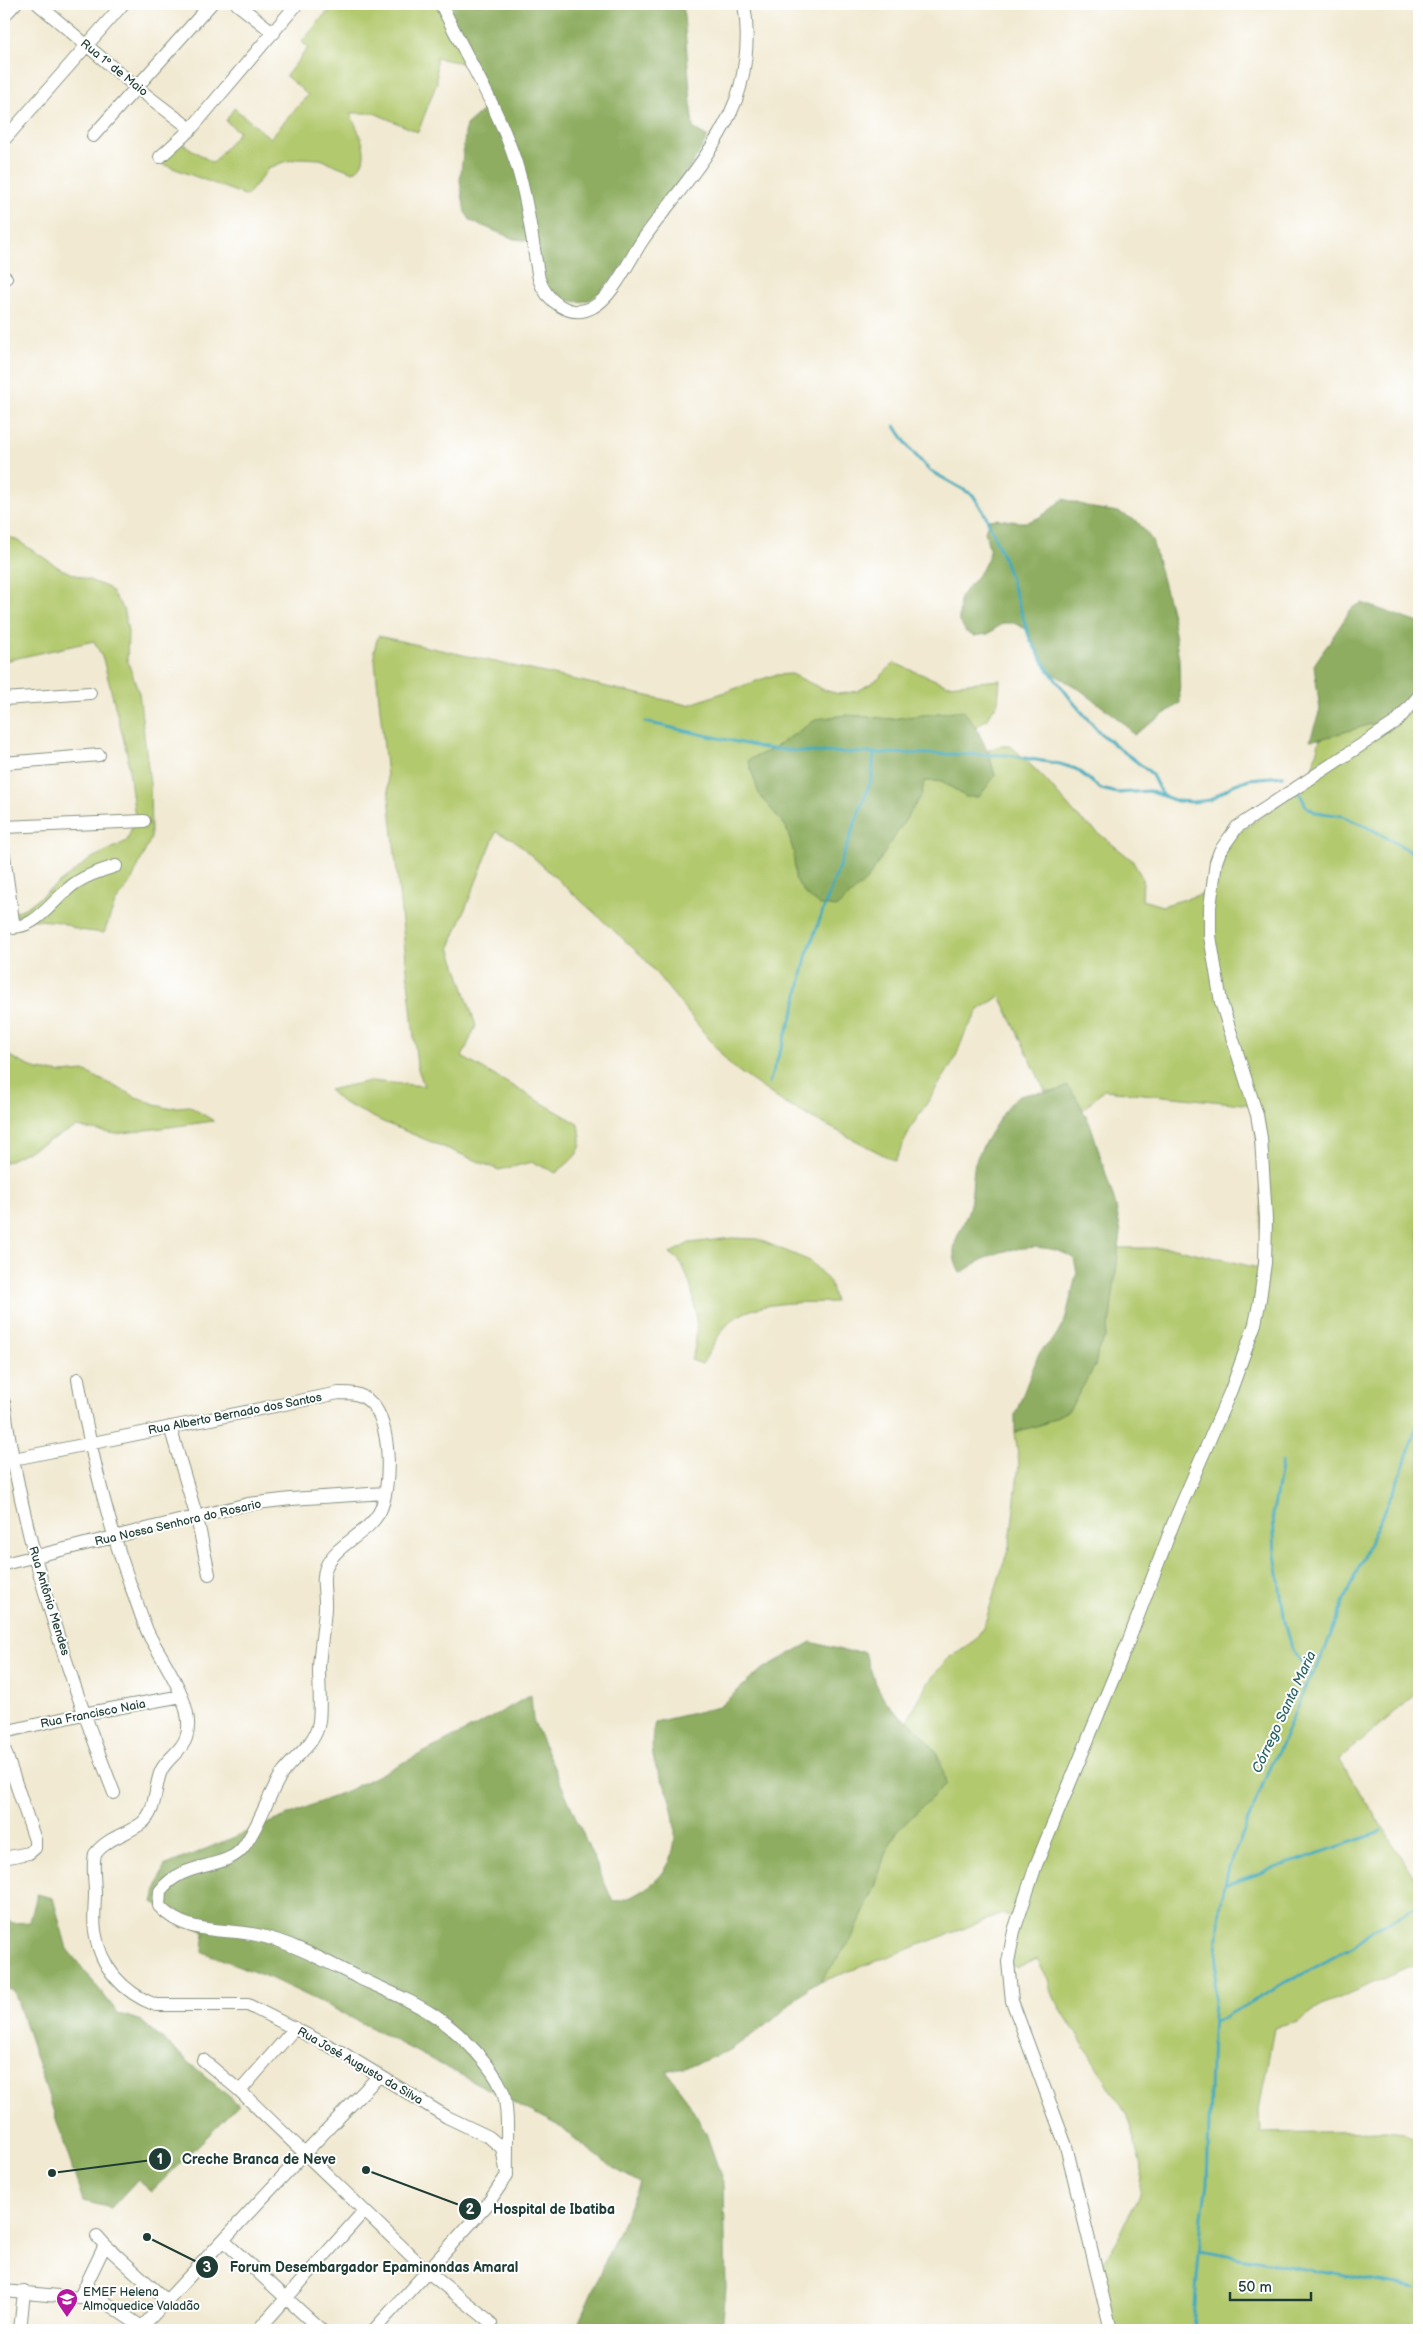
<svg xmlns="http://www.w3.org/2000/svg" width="1423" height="2334" viewBox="0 0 1423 2334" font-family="'Balsamiq Sans',sans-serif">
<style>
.green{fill:#b3c96e;stroke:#698351}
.forest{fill:#8ead61;stroke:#56754a}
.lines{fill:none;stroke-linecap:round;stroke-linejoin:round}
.stream{stroke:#3eaabd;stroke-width:3}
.minor-casing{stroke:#889382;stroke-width:14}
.minor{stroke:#fff;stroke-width:12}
.labels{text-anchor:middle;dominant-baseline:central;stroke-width:4;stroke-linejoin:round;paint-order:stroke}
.street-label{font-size:12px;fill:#1f3d34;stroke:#fff}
.poi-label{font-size:12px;fill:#1f3d34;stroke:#fff;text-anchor:start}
.water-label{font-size:14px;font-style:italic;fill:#2a6364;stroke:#fff}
.leader{fill:none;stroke:#1f3d34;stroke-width:2}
.callout-dot{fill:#1f3d34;stroke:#fff;stroke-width:2}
.mark-label{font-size:15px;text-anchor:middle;font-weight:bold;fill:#fff}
.callout-label{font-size:14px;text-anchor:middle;font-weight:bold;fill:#1f3d34;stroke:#fff;stroke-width:4;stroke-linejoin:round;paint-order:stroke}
</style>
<rect width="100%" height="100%" fill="#fff"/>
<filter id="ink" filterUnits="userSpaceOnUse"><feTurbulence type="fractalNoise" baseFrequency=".02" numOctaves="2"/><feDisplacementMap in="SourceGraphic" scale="10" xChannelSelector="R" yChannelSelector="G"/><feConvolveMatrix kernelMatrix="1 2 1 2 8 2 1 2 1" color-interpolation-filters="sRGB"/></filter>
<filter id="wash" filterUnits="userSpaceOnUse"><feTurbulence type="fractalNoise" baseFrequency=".0096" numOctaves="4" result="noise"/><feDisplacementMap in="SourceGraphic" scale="20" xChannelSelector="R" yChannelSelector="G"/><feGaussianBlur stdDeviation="1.12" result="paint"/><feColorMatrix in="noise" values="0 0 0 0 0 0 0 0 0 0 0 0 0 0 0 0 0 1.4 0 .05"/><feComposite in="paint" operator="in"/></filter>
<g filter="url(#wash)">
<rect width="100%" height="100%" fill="#f1e9d1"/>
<!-- green -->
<path class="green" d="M346 4H437L468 64 436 58 437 82 418 132 374 113H350C357 129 376 160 353 172L320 159 300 158 281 163 268 169 247 196 157 162 180 142 213 163 239 132 226 121 234 108 270 138 308 95 286 76 308 48 302 42 325 14Z
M4 534 18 541 61 569 109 588 124 610 128 632 127 660 139 693 150 784 151 838 131 882 115 903 104 933 79 930 60 922 27 919 11 914 27 907 92 858 127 841 135 818 127 753 103 659 94 641 4 661Z
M378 636 688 705 774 675 792 674 824 690 839 694 858 691 878 679 894 663 948 685 1000 680 998 702 987 719 976 727 963 710 892 719 846 715 817 719 771 750 748 760 786 826 794 853 795 878 805 894 923 781H942L966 797 995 776 988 750 1000 746H1011L1045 779 1077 816 1132 860 1143 879 1142 900 1162 906 1212 891 1214 880 1232 837 1308 784 1320 739 1402 715 1419 691V1692L1339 1759 1419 1885V1963L1320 2006 1298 2022 1274 2028 1259 2110 1260 2133 1387 2131 1403 2133 1419 2140V2330H1112L1101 2264 1117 2241 1139 2195 1142 2166 1127 2115 1051 1993 1048 1979 1037 1959 1018 1968 1011 1965 1018 1918 1002 1914 820 1982 851 1940 875 1887 885 1854 897 1831 909 1818 942 1763 930 1743 907 1721 927 1684 947 1659 975 1640 984 1626 1010 1543 1019 1464 1015 1432 1043 1424 1069 1410 1095 1366 1098 1350 1106 1335 1118 1248H1174L1258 1268C1265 1213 1260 1160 1252 1105L1104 1090 1083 1110 1076 1097 1060 1091H1045L1000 996 979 1010 965 1033 954 1061 912 1126 895 1161 784 1103 731 1066 643 957 513 839 496 832 450 947 476 1026 462 1057 577 1123C588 1150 575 1157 556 1173L533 1162 499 1170 383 1122 342 1102 329 1090 370 1081 424 1086 417 1066 374 651Z
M4 1048 6 1053 18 1061 38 1070 63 1073 84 1071 136 1097 166 1108 189 1106 214 1121 116 1134 76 1127 4 1163Z
M732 1238 757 1239 810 1261 830 1282 835 1302C803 1303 751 1299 727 1325 717 1335 710 1352 702 1364L691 1360C702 1334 695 1287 681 1263 679 1259 674 1256 670 1253L690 1243Z"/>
<!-- forest -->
<path class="forest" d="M437 4H683L693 128 708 137C693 165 613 290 589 300 575 305 558 298 546 290L533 241 514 239 471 221 465 212 460 181 466 125 483 110H492Z
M1063 499 1093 508 1118 512 1137 521 1152 540 1172 615 1179 659 1180 703 1134 735 1125 724 1079 689 1050 672 1039 655 1026 629 1014 623H1003L988 634 974 636 966 632 959 620 960 597 982 570 990 553 985 531 989 520C1000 518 1008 521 1020 522 1038 523 1050 509 1063 499Z
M1362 603 1419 623V691L1402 715 1320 739 1310 740 1320 710 1314 665 1352 608Z
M963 710C980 730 988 751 995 776L979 797H966L942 781H924L922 794 867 880 837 907 820 905 805 894 795 878 794 853 786 827 759 794 748 760 771 750 817 719 846 715 892 719Z
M1067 1086 1076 1097 1091 1126 1115 1203 1121 1233 1110 1319 1106 1335 1098 1350 1095 1366 1069 1410 1043 1424 1015 1432V1415L1039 1353 1057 1335 1065 1320 1077 1272 1074 1259C1053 1243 1019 1246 995 1254 983 1258 971 1267 960 1273 945 1245 962 1234 969 1208 973 1194 972 1178 975 1163 978 1152 1007 1104 1016 1098 1032 1089 1052 1096 1067 1086Z
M811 1642 845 1651 865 1652C871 1674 878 1693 894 1711 900 1717 909 1722 915 1727 933 1743 942 1762 946 1784L897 1831 885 1854 875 1887 851 1940 820 1982 810 1986 773 2020 730 2050 693 2065 666 2071 684 2095 706 2133 724 2185 726 2288 722 2330H575L640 2183 613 2168 557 2125 321 2002 270 1978 203 1952 204 1932 153 1902 164 1866 349 1790 478 1725 531 1695 533 1720 613 1902C625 1902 643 1891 653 1883 683 1858 677 1821 666 1788 662 1779 656 1770 654 1760 651 1747 652 1735 655 1722L719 1707 761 1670Z
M37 1894 53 1898 67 1949 118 2013 141 2021 239 2105 152 2191 138 2179 111 2208 83 2201 14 1991 4 1988V1918L13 1923 30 1922Z"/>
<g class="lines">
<!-- stream -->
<path class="stream" d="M895 426 910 449 929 470 973 495 986 516 1005 562 1030 639 1047 668 1073 702 1101 734 1151 773 1162 795
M645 722 764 748 808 752 1007 755 1060 764 1076 769 1101 789 1117 793 1149 791 1177 801 1193 802 1210 800 1233 785 1249 779 1283 776
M1298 790 1306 806 1315 812 1343 816 1373 830 1419 856
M769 1083 795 1008 806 957 872 777 874 753
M1282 1462 1273 1512 1275 1554 1285 1622 1292 1648 1311 1677
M1225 1885 1381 1832
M1213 2023 1354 1946 1373 1930 1419 1906
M1199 2251 1415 2288
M1193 2330 1202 2216 1207 2183 1212 2032 1220 1907 1229 1867 1272 1762 1280 1748 1303 1692 1323 1655 1344 1600 1401 1473 1419 1421"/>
</g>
</g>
<g filter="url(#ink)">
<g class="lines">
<!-- minor casing -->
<g class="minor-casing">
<path id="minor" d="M38 4 137 88 191 129
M237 4 274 33
M441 4C466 57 498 107 516 163 528 201 532 240 539 279 546 300 570 320 593 307 614 296 630 258 644 238 674 196 709 159 731 112 746 80 750 38 744 4
M4 16 15 4
M93 136 211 4
M4 140 123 4
M160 157 191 129 297 4
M4 277 6 278
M4 699 90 693
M4 763 99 755
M4 827 144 821
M4 856 14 928
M4 925C35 935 53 897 77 882 89 874 103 870 116 866
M78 1379C90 1449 106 1517 130 1584 137 1601 142 1621 150 1637 164 1662 197 1709 186 1738 181 1752 167 1758 161 1771 154 1787 157 1811 142 1823 126 1835 108 1837 95 1854 92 1867 95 1880 95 1893 95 1905 93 1919 95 1931 100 1967 123 1993 156 2005H248L341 2052 447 2117 489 2137 502 2148 507 2175 487 2205 374 2330
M4 1403C22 1537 65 1667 114 1793
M170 1427 197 1518 209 1574
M4 1461 339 1393C351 1393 361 1393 370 1402 392 1420 392 1490 379 1513 366 1535 336 1544 326 1567 321 1579 326 1596 325 1608 324 1628 320 1648 319 1668 319 1686 321 1704 319 1721 316 1746 293 1756 281 1775 267 1798 260 1824 244 1846 227 1871 184 1859 160 1891L159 1906C185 1935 223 1928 257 1935 291 1942 325 1961 355 1976 385 1990 416 2002 442 2021 463 2036 492 2066 502 2089 510 2108 506 2152 507 2175
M4 1564 248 1504 291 1499 385 1493
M4 1732 83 1714 182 1696
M4 1748 35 1840V1848L29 1853 4 1858
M203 2060 240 2091 428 2272 488 2320 491 2324 488 2330
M240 2091 295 2028
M224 2241 321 2330
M105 2245 167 2301
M4 2291 102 2300 146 2330
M80 2297 105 2245 97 2236
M142 2327C221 2243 298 2158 379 2076
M20 2330 24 2292
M258 2330 364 2211
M1111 2330 1066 2146 1012 2001 1008 1962 1014 1931 1036 1865 1127 1645 1173 1524 1231 1390 1255 1324 1260 1299 1265 1263 1266 1219 1261 1138 1257 1115 1221 1002 1210 936V907L1216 862 1220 851 1237 827 1396 722 1419 696"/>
</g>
<!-- minor -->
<use href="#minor" class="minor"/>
</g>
</g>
<!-- icons -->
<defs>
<g id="school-pin" transform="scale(1.125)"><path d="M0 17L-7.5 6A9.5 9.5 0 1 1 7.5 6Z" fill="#b5179e" stroke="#fff"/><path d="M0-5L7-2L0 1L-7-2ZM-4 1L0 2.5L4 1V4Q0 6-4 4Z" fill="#fff"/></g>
</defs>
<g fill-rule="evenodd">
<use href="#school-pin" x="67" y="2299"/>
</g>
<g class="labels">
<!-- street labels -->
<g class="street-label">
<text transform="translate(114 68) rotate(39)">Rua 1º de Maio</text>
<text transform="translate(235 1414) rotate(-11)">Rua Alberto Bernado dos Santos</text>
<text transform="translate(178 1523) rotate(-13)">Rua Nossa Senhora do Rosario</text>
<text transform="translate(49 1601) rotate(73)">Rua Antônio Mendes</text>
<text transform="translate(93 1714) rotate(-11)">Rua Francisco Naia</text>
<text transform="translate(360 2066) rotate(30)">Rua José Augusto da Silva</text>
</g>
<!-- poi labels -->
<g class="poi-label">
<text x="83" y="2292">EMEF Helena<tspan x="83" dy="14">Almoquedice Valadão</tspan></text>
</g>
<!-- water labels -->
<g class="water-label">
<text transform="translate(1284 1712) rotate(-65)">Córrego Santa Maria</text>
</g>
</g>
<!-- callouts -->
<path class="leader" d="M52 2173L160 2159M366 2170L470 2209M147 2237L207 2267"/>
<g class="callout-dot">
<circle cx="52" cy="2173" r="5"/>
<circle cx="366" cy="2170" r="5"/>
<circle cx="147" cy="2237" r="5"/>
<circle cx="160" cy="2159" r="12"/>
<circle cx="470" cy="2209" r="12"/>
<circle cx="207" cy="2267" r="12"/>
</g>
<g class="mark-label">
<text x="160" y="2164">1</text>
<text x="470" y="2214">2</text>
<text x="207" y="2272">3</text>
</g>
<g class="callout-label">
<text x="259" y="2164">Creche Branca de Neve</text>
<text x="554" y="2214">Hospital de Ibatiba</text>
<text x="374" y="2272">Forum Desembargador Epaminondas Amaral</text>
</g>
<!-- margin -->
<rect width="1423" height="2334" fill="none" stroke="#fff" stroke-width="20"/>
<!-- scale -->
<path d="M1230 2292v8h81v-8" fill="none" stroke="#1f3d34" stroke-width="2.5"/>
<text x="1238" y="2292" font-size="15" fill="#1f3d34" stroke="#ffffff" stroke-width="4" paint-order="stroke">50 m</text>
</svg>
